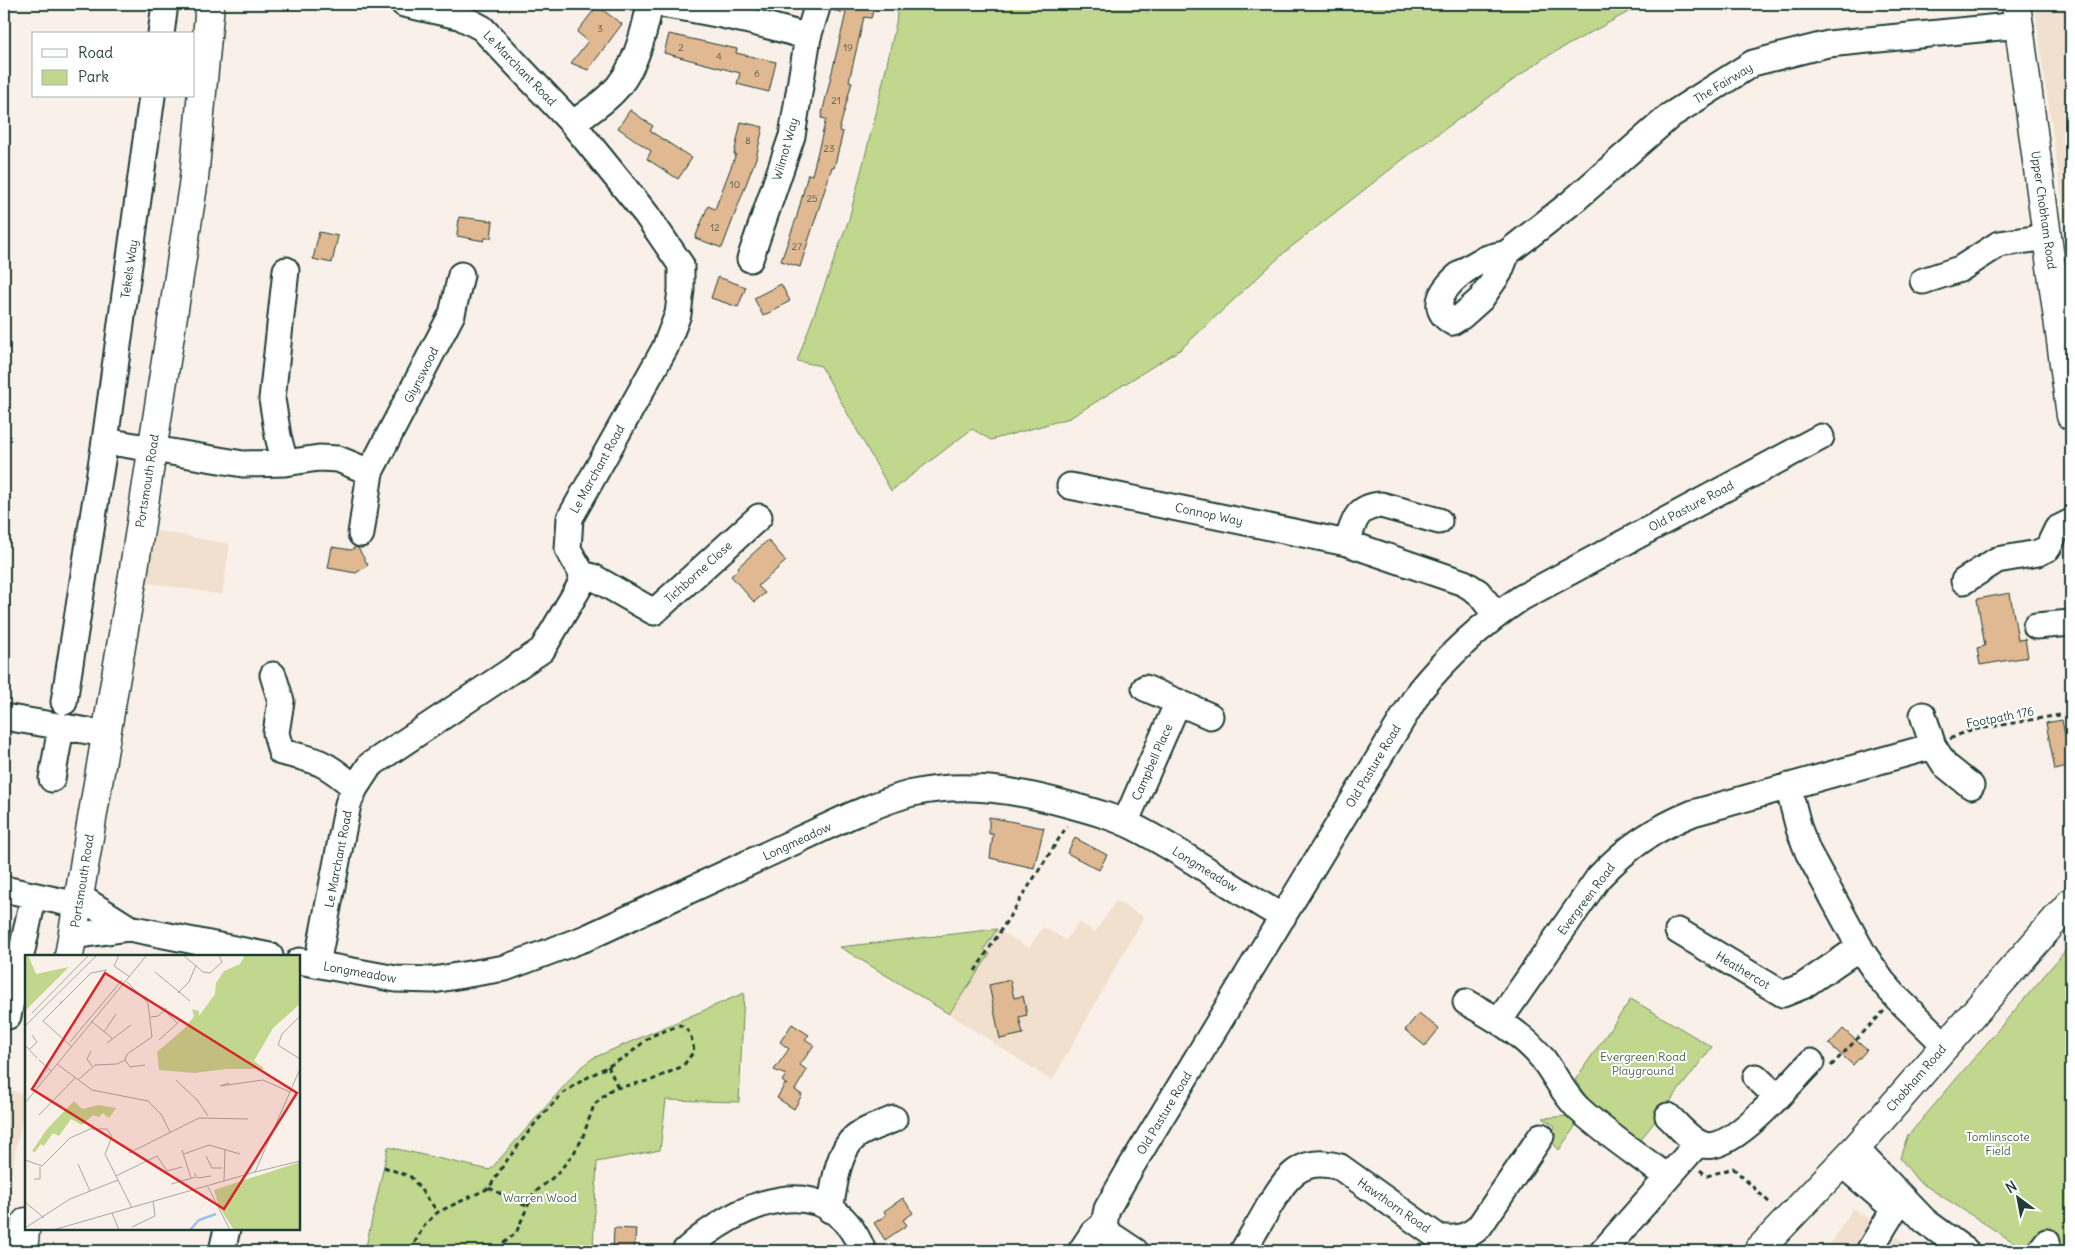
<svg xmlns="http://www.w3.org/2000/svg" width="2075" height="1255" viewBox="0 0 2075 1255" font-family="Delius,sans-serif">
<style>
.built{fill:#f2e0cf}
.green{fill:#c0d78d;stroke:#708a60}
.building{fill:#e0b891;stroke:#1f3d34}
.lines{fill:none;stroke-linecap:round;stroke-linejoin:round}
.minor-casing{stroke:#1f3d34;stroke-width:29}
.major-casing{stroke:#1f3d34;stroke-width:31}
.path{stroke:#1f3d34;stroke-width:3;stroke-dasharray:5 4;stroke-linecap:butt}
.minor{stroke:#fff;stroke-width:25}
.major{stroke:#fff;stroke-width:28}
.labels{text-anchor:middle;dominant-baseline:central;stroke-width:4;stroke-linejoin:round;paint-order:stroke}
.number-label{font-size:10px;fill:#4f5c4b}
.street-label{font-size:12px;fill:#1f3d34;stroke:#fff}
.park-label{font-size:12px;fill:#47644a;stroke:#fff}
.inset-river{fill:none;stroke:#95c3f0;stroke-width:2.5}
.inset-road{fill:none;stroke:#a2a9a1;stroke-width:1}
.view{fill:#d62828;fill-opacity:0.15;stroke:#d62828;stroke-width:2.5}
.inset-edge{fill:none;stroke:#1f3d34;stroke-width:2.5}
</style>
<rect width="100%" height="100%" fill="#f9f1e9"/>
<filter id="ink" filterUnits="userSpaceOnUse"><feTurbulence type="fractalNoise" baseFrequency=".02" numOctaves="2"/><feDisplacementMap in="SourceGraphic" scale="10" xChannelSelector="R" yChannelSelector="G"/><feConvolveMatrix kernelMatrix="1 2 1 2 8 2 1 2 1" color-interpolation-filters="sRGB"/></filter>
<g filter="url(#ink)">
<!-- built -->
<path class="built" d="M2034 4H2071V262Z
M153 530 230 544 222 595 144 582Z
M1116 901 1144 917 1052 1081 949 1014 840 947 997 929 1029 948 1043 927 1066 940 1078 922 1095 932Z
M4 1089 26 1094V1100L4 1209Z
M1853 1208 1918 1251H1826Z"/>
<!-- green -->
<path class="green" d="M898 4H1643L1544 58 1410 154 1286 251 1181 349 1070 418 991 440 972 429 891 491 821 366 797 361 849 219 876 113 896 23Z
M997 929 984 949 990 954 949 1014 840 947Z
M2071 944V1251H2022L2021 1247 1918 1181 1900 1158 1907 1137Z
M744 993 739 1102 666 1100 660 1150 597 1162 593 1250 580 1249V1251H365L388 1147 490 1170 581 1067 593 1058Z
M1631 999 1712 1047 1639 1142 1591 1104 1575 1080Z
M1568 1116 1578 1122 1559 1150C1552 1144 1550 1135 1555 1126L1543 1118Z"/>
<!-- building -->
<path class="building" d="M832 4H875L871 18 864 17 849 81 852 82 839 131 843 132 834 168 832 167 800 267 781 261 797 216 808 174 812 175 826 119 821 118 846 13 831 10Z
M597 6 622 24 588 70 571 63 588 41 577 32Z
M669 34 737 49 736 53 776 62 769 92 737 84 740 73 664 53Z
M630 110 653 126 650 131 692 158 678 179 647 159 651 151 618 128Z
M741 122 763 127 756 158 722 248 695 238 708 206 715 209 736 154H734Z
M459 217 493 221 491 238H485L484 241 457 236Z
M319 232 338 236 332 263 313 259Z
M718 277 746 287 738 307 711 298Z
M781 284 790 301 763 316 754 298Z
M768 540 786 561 758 586 765 593 754 602 731 576 739 569 738 567Z
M332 547 351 550 356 547 358 548 368 565 356 573 328 568Z
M2010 593 2018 640 2025 639 2028 657 1980 665 1977 648 1985 646 1977 599Z
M2062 720 2071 766 2055 770 2046 723Z
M989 817 1044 828 1034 868 990 858 993 834H989Z
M1075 838 1107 855 1099 870 1067 853Z
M1010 980 1014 998 1023 996 1027 1015 1019 1017 1023 1034 1000 1039 989 985Z
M1419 1013 1439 1029 1425 1046 1405 1030Z
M792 1024 809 1035 805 1039 814 1045 800 1065 807 1070 795 1090 802 1095 794 1109 777 1098 785 1084 787 1085 782 1081 786 1075 774 1070 789 1049 780 1042Z
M1843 1029 1867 1050 1853 1065 1829 1044Z
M903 1198 913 1213 903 1220 907 1225 885 1240 874 1223 886 1215 884 1211Z
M614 1228 636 1229 634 1251H613Z"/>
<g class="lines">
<!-- minor casing -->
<g class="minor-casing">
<path id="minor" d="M660 4C711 12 760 22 808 37
M161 34 165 4
M573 124C585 114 599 106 610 95 634 74 644 34 650 4
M1507 253C1501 255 1494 256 1488 258 1466 266 1417 301 1452 322L1462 316 1481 299 1499 273 1507 253 1572 202 1671 115 1753 63 1828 44 2020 25
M750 259 792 136 808 37 818 4
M1923 281 1960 269 1999 244 2048 237
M105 441 243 464 285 463 319 458 338 459 370 472
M285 463 278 436 272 399 286 270
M1070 486 1347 543 1464 583 1478 592 1496 615
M361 534 370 472 452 314 461 275
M1347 543C1354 522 1355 507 1381 505L1439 521
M582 574 593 577 654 612 759 517
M1964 581 1997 560 2038 553 2048 548 2057 529 2071 522
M2036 626 2071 623
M273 675 281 701 276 733 281 752C318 760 327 763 355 788
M1145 688 1210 716
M64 702 105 441 152 96
M1923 715 1933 746 1945 765 1971 786
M4 717 106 734
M52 779 61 727
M1788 786 1799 829 1808 852 1863 953 1882 981 1897 998 1945 1045
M1125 823 1178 702
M4 889 78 905
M80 897 129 928
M1678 931 1783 994 1803 986 1860 947
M73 936 129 928 270 956
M299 961 396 979 433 980 505 968 586 938 852 815C872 807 892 798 913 793 966 781 1019 791 1070 805 1092 811 1114 817 1134 827 1186 853 1233 889 1283 917
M317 964 348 804 355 788 370 765 542 650 581 584 582 574 568 549 570 518 665 348 678 314 681 290V265L646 214 573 124 482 28 459 16 404 4
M1466 1002C1493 1017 1523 1034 1543 1059 1555 1075 1564 1095 1579 1109 1606 1134 1638 1155 1667 1177
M8 1016 30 913
M1499 1021 1599 877C1627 847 1656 828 1693 813L1933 746
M1756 1077 1777 1097
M1668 1116C1678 1125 1690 1141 1704 1145 1732 1153 1791 1082 1811 1062
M1855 1148 1925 1221 1966 1251
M1841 1163 1885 1201
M830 1210C834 1188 837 1152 855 1137 863 1130 883 1124 894 1119
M1104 1224 1108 1233 1135 1251
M222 1251 227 1229
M685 1251C736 1204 827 1162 863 1251
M1081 1251 1093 1233 1104 1224 1107 1209 1131 1167 1420 690C1450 653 1481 625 1521 598L1821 437
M1243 1251C1251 1237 1260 1223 1268 1208 1286 1178 1300 1155 1340 1167L1438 1237C1454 1240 1467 1238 1479 1227L1541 1136
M1603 1251 1698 1143
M1869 1251 1895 1208
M2040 1251 2047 1242"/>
</g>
<!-- major casing -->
<g class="major-casing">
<path id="major" d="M2016 4 2071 416
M69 956 133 575 194 179 210 4
M23 1251 26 1222
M1758 1251 1857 1147 2071 902"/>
</g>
<!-- path -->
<path class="path" d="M1950 739 1967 731 2071 713
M975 971 1067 826
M608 1066 618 1088
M1831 1066 1884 1011
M384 1167 411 1177 438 1212
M1700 1170 1707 1176 1733 1168 1772 1205
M489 1188 528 1207
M410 1251 425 1224 438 1212 489 1188 505 1163 536 1122 562 1094 583 1080 627 1056 651 1036 680 1025C691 1030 692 1039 694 1051L683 1066 652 1080 612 1089 601 1098 594 1105 582 1139 574 1153 557 1174 533 1194 516 1233 494 1251"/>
<!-- minor -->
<use href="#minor" class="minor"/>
<!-- major -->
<use href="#major" class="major"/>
</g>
</g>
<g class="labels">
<!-- number labels -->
<g class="number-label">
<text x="600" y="28">3</text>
<text x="681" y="47">2</text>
<text x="848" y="47">19</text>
<text x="719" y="56">4</text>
<text x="757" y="73">6</text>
<text x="836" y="100">21</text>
<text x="748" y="140">8</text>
<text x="829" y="148">23</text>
<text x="735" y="184">10</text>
<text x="812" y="198">25</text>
<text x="715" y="227">12</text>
<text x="797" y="246">27</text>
</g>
<!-- street labels -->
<g class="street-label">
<text transform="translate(520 68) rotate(46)">Le Marchant Road</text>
<text transform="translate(1723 83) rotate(-31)">The Fairway</text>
<text transform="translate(785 149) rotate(-74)">Wilmot Way</text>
<text transform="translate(2044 210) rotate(82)">Upper Chobham Road</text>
<text transform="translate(129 269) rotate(-82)">Tekels Way</text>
<text transform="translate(421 375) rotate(-63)">Glynswood</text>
<text transform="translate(597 469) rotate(-61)">Le Marchant Road</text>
<text transform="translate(147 481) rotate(-81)">Portsmouth Road</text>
<text transform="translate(1691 506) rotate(-28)">Old Pasture Road</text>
<text transform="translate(1209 514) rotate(12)">Connop Way</text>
<text transform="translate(698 572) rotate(-42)">Tichborne Close</text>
<text transform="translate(2000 717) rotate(-11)">Footpath 176</text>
<text transform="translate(1152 762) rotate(-66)">Campbell Place</text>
<text transform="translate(1373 766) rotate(-59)">Old Pasture Road</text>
<text transform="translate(797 841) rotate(-25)">Longmeadow</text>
<text transform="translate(338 859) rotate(-79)">Le Marchant Road</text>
<text transform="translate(1205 869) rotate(32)">Longmeadow</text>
<text transform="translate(82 881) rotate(-81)">Portsmouth Road</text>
<text transform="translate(1586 899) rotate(-53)">Evergreen Road</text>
<text transform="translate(1743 970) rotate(31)">Heathercot</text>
<text transform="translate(360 972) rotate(10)">Longmeadow</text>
<text transform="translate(1916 1078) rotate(-49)">Chobham Road</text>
<text transform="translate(1164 1113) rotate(-59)">Old Pasture Road</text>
<text transform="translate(1394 1205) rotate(35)">Hawthorn Road</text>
</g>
<!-- park labels -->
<g class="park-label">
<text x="1643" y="1056">Evergreen Road<tspan x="1643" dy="14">Playground</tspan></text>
<text x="1998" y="1136">Tomlinscote<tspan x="1998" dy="14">Field</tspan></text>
<text x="540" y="1197">Warren Wood</text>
</g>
</g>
<!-- overview -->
<g transform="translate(25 955)">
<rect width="275" height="275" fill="#f9f1e9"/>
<path d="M0 0H3L11 19 44 12 0 56ZM220 0H275V49L248 73 229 106 240 114H201L169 118 134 115 132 97 161 72 169 61 167 54 174 56V61L190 39 191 28 199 16 215 9ZM49 146 57 154 73 150 91 153 84 163 78 158 74 162 68 160 57 170 46 164 34 181 28 178 19 191 16 189 10 197 7 196 22 174ZM275 207V275H209L194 252 189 235Z" fill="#c0d78d"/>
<path class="inset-river" d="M165 275 174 265 191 259"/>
<path class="inset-road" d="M94 0 89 11 105 22M158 0 178 17 185 18 197 7 194 0M130 17 165 46M62 22 60 24 66 18 82 15M153 38 164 27 171 10M38 46 60 24M35 48 38 46 18 66 47 92M140 56 152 68M7 58 64 0M275 61 257 79 253 90 275 104M126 62 133 61 142 53M66 66 87 83M0 71 72 0M79 77 91 59M134 85 156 65M45 87 97 25M82 88 106 70M0 90 12 103M5 94 12 87 7 80M66 96 62 104 67 111M14 105 26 116M100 105 105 112 120 110M32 109 67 135 123 146 136 159 145 177M53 125 70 110 92 109 100 105 102 99 127 82 123 48 102 27M151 125 173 146 183 161M204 128 195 131 238 125 265 137M0 148 122 0M14 160 50 123M157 195 166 223M104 198 174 163 223 164M159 199 184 190 215 199M181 201 187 213H197M0 205 17 211 45 183 65 174H82L87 182 80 199 107 253M53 209 65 236M230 217 275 206M169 218 173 223 186 221M91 221 132 201 142 216 157 212M9 224H15V212M199 226 200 194M146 229 171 222M183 232 205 275M0 247 19 263M87 258 94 275M107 272 130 261 128 246M0 273 45 244 93 225M28 275 230 217 275 114"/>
<path class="view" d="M80 18 272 138 199 254 7 134Z"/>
<rect width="275" height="275" class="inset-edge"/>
</g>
<!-- margin -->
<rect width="2075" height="1255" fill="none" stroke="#fff" stroke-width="20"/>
<rect x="10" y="10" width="2055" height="1235" fill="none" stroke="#1f3d34" stroke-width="2" filter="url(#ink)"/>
<!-- legend -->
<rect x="32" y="32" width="162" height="65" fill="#ffffff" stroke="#a5b1ae"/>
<rect x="42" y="49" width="25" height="8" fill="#ffffff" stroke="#a5b1ae"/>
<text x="78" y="58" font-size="15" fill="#1f3d34">Road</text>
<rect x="42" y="70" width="25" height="15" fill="#c0d78d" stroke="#a5b1ae"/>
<text x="78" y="82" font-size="15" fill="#1f3d34">Park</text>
<!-- north arrow -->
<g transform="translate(2018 1198) rotate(328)" stroke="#ffffff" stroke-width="4" paint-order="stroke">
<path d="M0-4L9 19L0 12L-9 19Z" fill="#1f3d34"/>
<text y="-8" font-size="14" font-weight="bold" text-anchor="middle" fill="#1f3d34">N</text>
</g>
</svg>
